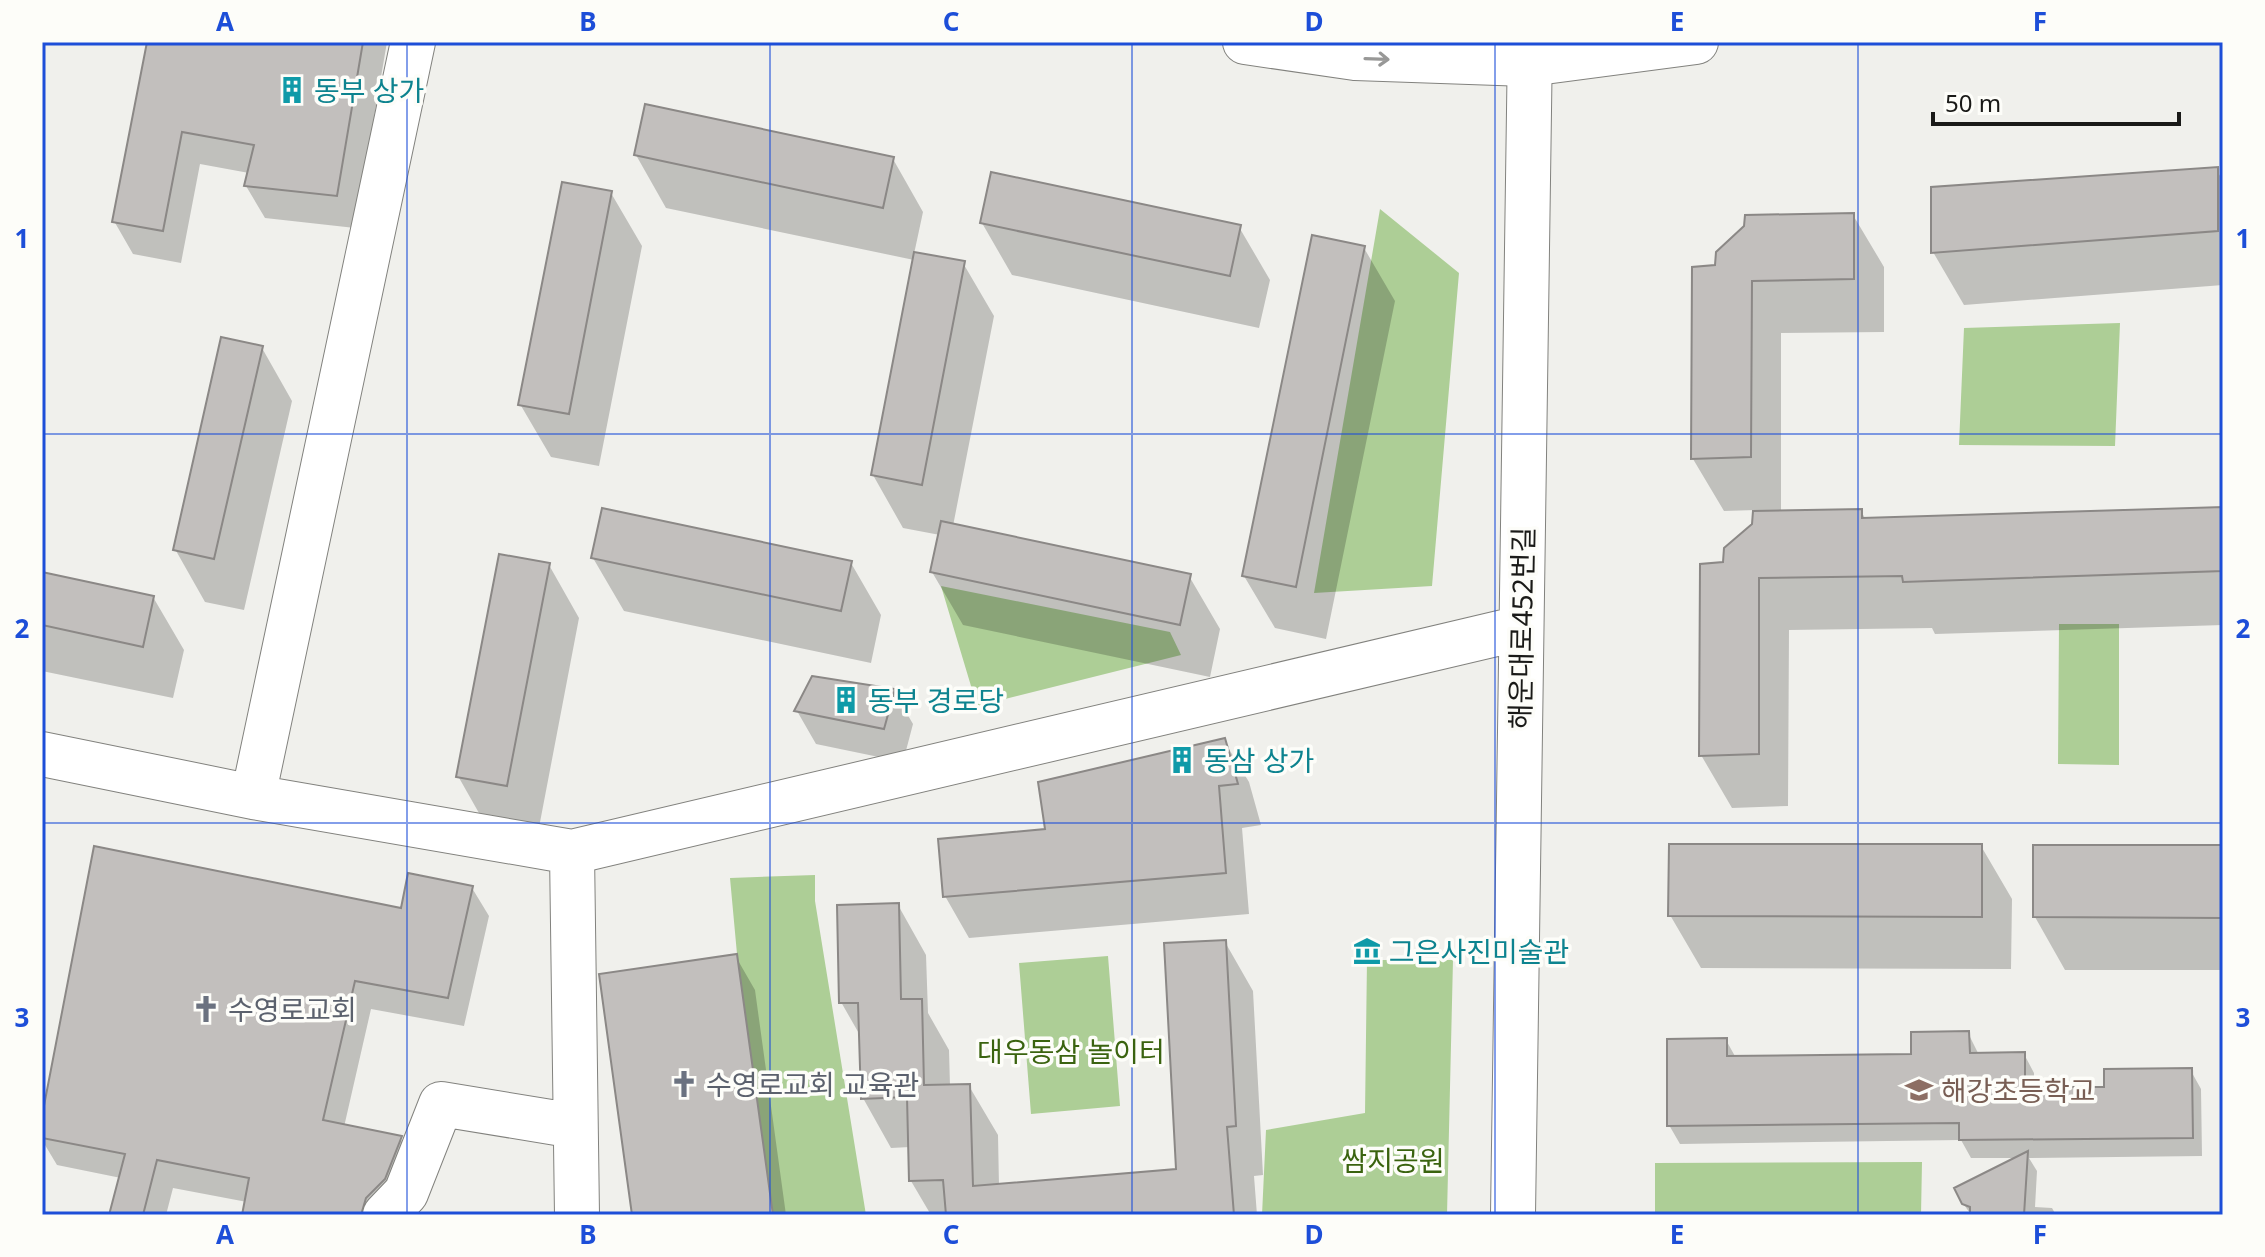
<svg xmlns="http://www.w3.org/2000/svg" width="2265" height="1257" viewBox="0 0 2265 1257" font-family="'Noto Sans','Noto Sans KR',sans-serif">
<style>
.green{fill:#adce96}
.shadow{fill:#0003}
.building{fill:#c2bfbd;stroke:#8b8886;stroke-width:2}
.lines{fill:none;stroke-linecap:round;stroke-linejoin:round}
.minor-casing{stroke:#82827e;stroke-width:46}
.major-casing{stroke:#82827e;stroke-width:46}
.minor{stroke:#fff;stroke-width:44}
.major{stroke:#fff;stroke-width:44}
.oneway{stroke:#989897}
.grid{fill:none;stroke:#1d4ed8;stroke-width:2;stroke-opacity:0.55}
.labels{text-anchor:middle;dominant-baseline:central;stroke-width:7;stroke-linejoin:round;paint-order:stroke}
.culture-label{font-size:28px;fill:#0d838f;stroke:#fdfdf9;text-anchor:start}
.street-label{font-size:28px;fill:#1a1a18;stroke:#fdfdf9}
.worship-label{font-size:28px;fill:#5b616d;stroke:#fdfdf9;text-anchor:start}
.park-label{font-size:28px;fill:#3a630f;stroke:#fdfdf9}
.education-label{font-size:28px;fill:#785e54;stroke:#fdfdf9;text-anchor:start}
.neatline{fill:none;stroke:#1d4ed8;stroke-width:3}
.grid-label{font-size:26px;text-anchor:middle;font-weight:bold;fill:#1d4ed8}
</style>
<rect width="100%" height="100%" fill="#f0f0ec"/>
<!-- green -->
<path class="green" d="M1380 209 1459 273 1432 586 1314 593Z
M2120 323 2115 446 1959 445 1964 328Z
M941 586 1170 632 1181 655 977 706Z
M2059 624H2119V765L2058 764Z
M815 875V901L866 1215H773L737 954 730 878Z
M1108 956 1120 1106 1031 1114 1019 963Z
M1367 960H1453L1447 1215H1262L1266 1130 1365 1113Z
M1922 1162 1921 1215H1655V1163Z"/>
<!-- shadow -->
<path class="shadow" d="M149 42H387L355 228 265 218 246 186 249 173 200 164 181 263 133 254 114 221Z
M636 155 893 159 923 212 914 254 963 263 994 316 953 526 1189 576 1220 629 1210 677 963 625 932 572 940 535 903 528 873 475 914 260 666 208Z
M2216 169 2223 181V285L1964 305 1933 252Z
M611 193 642 246 599 466 551 457 520 404Z
M1853 215 1884 267V332L1781 333V513L1861 511 1866 520 2223 509V625L1935 634 1932 628 1789 630 1788 806 1732 808 1701 755 1724 564 1754 525 1756 510 1724 511 1693 459 1717 267Z
M982 223 1239 227 1270 280 1259 328 1012 275Z
M1364 248 1395 301 1326 639 1275 628 1244 576Z
M262 348 292 401 244 610 205 602 175 549Z
M593 558 851 563 881 615 871 663 624 611Z
M549 565 579 618 537 838 488 829 458 776Z
M42 574 153 597 184 650 173 698 42 671Z
M893 690 913 724 903 762 816 744 797 711Z
M1224 741 1249 782 1261 825 1242 828 1249 914 969 938 945 896 1047 831Z
M1981 846 2012 899 2011 969 1701 968 1670 915Z
M2223 847V970H2065L2035 917Z
M472 888 489 916 464 1026 371 1009 344 1127 400 1138 417 1166 394 1215H244L247 1202 173 1188 166 1215H111L121 1178 57 1165 42 1140V1126L403 910Z
M898 905 926 955 928 1013 949 1050 950 1086H969L998 1135 999 1186 1178 1171 1225 942 1253 991 1263 1175 1254 1176 1257 1215H931L911 1181 910 1147 891 1148 863 1098 861 1037 841 1002Z
M736 957 755 990 786 1215H634Z
M1968 1033 1979 1055 2024 1054 2034 1073V1089H2106L2191 1071 2201 1089 2202 1156 2029 1158 2037 1171 2035 1207 2052 1208 2056 1215H1971L1963 1203 2018 1158H1971L1961 1140 1680 1144 1669 1125 1726 1040 1736 1058 1913 1056Z"/>
<!-- building -->
<path class="building" d="M147 42H363L337 196 244 186 254 145 182 132 163 231 112 222Z
M645 104 894 157 883 208 634 155Z
M2218 167V231L1931 253V187Z
M991 172 1241 225 1230 276 980 223Z
M562 182 612 191 569 414 518 405Z
M1854 213V279L1752 281 1751 457 1691 459 1692 267 1715 265 1716 252 1744 226 1745 215Z
M1312 235 1365 246 1296 587 1242 576Z
M914 252 965 261 922 485 871 475Z
M221 337 263 346 214 559 173 550Z
M2223 507V571L1903 582 1902 576 1759 578V754L1699 756 1700 564 1723 562 1724 548 1752 524 1753 511 1862 509V518Z
M602 508 852 561 841 611 591 558Z
M941 521 1191 574 1180 625 930 572Z
M499 554 550 563 507 786 456 777Z
M42 572 154 596 143 647 42 625Z
M812 676 895 689 884 729 794 711Z
M1225 738 1238 784 1219 786 1226 873 943 897 938 839 1045 829 1038 782Z
M1669 844H1982V917L1668 916Z
M2033 845H2223V918L2033 917Z
M94 846 401 908 408 873 473 886 448 998 355 981 323 1120 402 1136 385 1179 366 1198 361 1215H242L249 1178 157 1160 143 1215H109L125 1154 42 1138V1116Z
M899 903 901 999H922L924 1085 970 1084 973 1186 1176 1169 1164 943 1226 940 1236 1126 1227 1127 1234 1215H946L943 1180 909 1181 907 1097 861 1099 858 1003H839L837 905Z
M737 954 773 1215H632L599 974Z
M1969 1031 1970 1053 2025 1052V1087H2104V1069L2192 1068 2193 1138 1959 1140V1123L1667 1126V1039L1727 1038V1056L1911 1054V1032Z
M2028 1151 2024 1215H1970V1207L1962 1204 1954 1188Z"/>
<g class="lines">
<!-- minor casing -->
<g class="minor-casing">
<path id="minor" d="M42 754 253 797 572 852 1521 628
M253 797 413 42
M572 852 577 1215
M385 1215 406 1193 441 1104 575 1126
M1513 1215 1530 42"/>
</g>
<!-- major casing -->
<g class="major-casing">
<path id="major" d="M1245 42 1355 58 1529 64 1696 42"/>
</g>
<!-- minor -->
<use href="#minor" class="minor"/>
<!-- major -->
<use href="#major" class="major"/>
</g>
<!-- one-way arrows -->
<defs><path id="oneway-shaft" d="M-6 0H5M1.5-3L5.5 0L1.5 3" fill="none" stroke-width="1.6" stroke-linecap="round" stroke-linejoin="round" transform="scale(2)"/></defs>
<use class="oneway" href="#oneway-shaft" transform="translate(1377 59) rotate(2)"/>
<!-- grid -->
<path class="grid" d="M407 42V1215M770 42V1215M1132 42V1215M1495 42V1215M1858 42V1215M42 434H2223M42 823H2223"/>
<!-- icons -->
<defs>
<g id="building-bare" transform="scale(2.16)"><path d="M-4-6H4V6H1V3H-1V6H-4ZM-2.5-4.3h1.7v1.8h-1.7ZM.8-4.3h1.7v1.8H.8ZM-2.5-1h1.7V.8h-1.7ZM.8-1h1.7V.8H.8Z" fill="#0f9aa8" stroke="#fdfdf9" stroke-width="2.5" paint-order="stroke"/></g>
<g id="museum-bare" transform="scale(2.16)"><path d="M0-6L6-3V-2H-6V-3ZM-5-1h2V3h-2ZM-1-1h2V3h-2ZM3-1h2V3H3ZM-6 4H6V6H-6Z" fill="#0f9aa8" stroke="#fdfdf9" stroke-width="2.5" paint-order="stroke"/></g>
<g id="church-bare" transform="scale(2.16)"><path d="M-1.2-6h2.4v3.5h3.3v2.4h-3.3V6h-2.4V-.1h-3.3v-2.4h3.3Z" fill="#6b7280" stroke="#fdfdf9" stroke-width="2.5" paint-order="stroke"/></g>
<g id="school-bare" transform="scale(2.16)"><path d="M0-5L7-2L0 1L-7-2ZM-4 1L0 2.5L4 1V4Q0 6-4 4Z" fill="#8d6e63" stroke="#fdfdf9" stroke-width="2.5" paint-order="stroke"/></g>
</defs>
<g fill-rule="evenodd">
<use href="#building-bare" x="292" y="90"/>
<use href="#building-bare" x="846" y="700"/>
<use href="#building-bare" x="1182" y="760"/>
<use href="#museum-bare" x="1367" y="951"/>
<use href="#church-bare" x="206" y="1009"/>
<use href="#church-bare" x="684" y="1084"/>
<use href="#school-bare" x="1919" y="1090"/>
</g>
<g class="labels">
<!-- culture labels -->
<g class="culture-label">
<text x="314" y="90">동부 상가</text>
<text x="868" y="700">동부 경로당</text>
<text x="1204" y="760">동삼 상가</text>
<text x="1389" y="951">그은사진미술관</text>
</g>
<!-- street labels -->
<g class="street-label">
<text transform="translate(1521 628) rotate(-89)">해운대로452번길</text>
</g>
<!-- worship labels -->
<g class="worship-label">
<text x="228" y="1009">수영로교회</text>
<text x="706" y="1084">수영로교회 교육관</text>
</g>
<!-- park labels -->
<g class="park-label">
<text x="1071" y="1051">대우동삼 놀이터</text>
<text x="1393" y="1160">쌈지공원</text>
</g>
<!-- education labels -->
<g class="education-label">
<text x="1941" y="1090">해강초등학교</text>
</g>
</g>
<!-- border -->
<rect width="2265" height="1257" fill="none" stroke="#fdfdf9" stroke-width="88"/>
<!-- scale -->
<path d="M1933 112v12h246v-12" fill="none" stroke="#1a1a18" stroke-width="4"/>
<text x="1945" y="112" font-size="24" fill="#1a1a18" stroke="#fdfdf9" stroke-width="6" paint-order="stroke">50 m</text>
<rect x="44" y="44" width="2177" height="1169" class="neatline"/>
<g class="grid-label">
<text x="225" y="31">A</text>
<text x="588" y="31">B</text>
<text x="951" y="31">C</text>
<text x="1314" y="31">D</text>
<text x="1677" y="31">E</text>
<text x="2040" y="31">F</text>
<text x="22" y="248">1</text>
<text x="2243" y="248">1</text>
<text x="22" y="638">2</text>
<text x="2243" y="638">2</text>
<text x="22" y="1027">3</text>
<text x="2243" y="1027">3</text>
<text x="225" y="1244">A</text>
<text x="588" y="1244">B</text>
<text x="951" y="1244">C</text>
<text x="1314" y="1244">D</text>
<text x="1677" y="1244">E</text>
<text x="2040" y="1244">F</text>
</g>
</svg>
